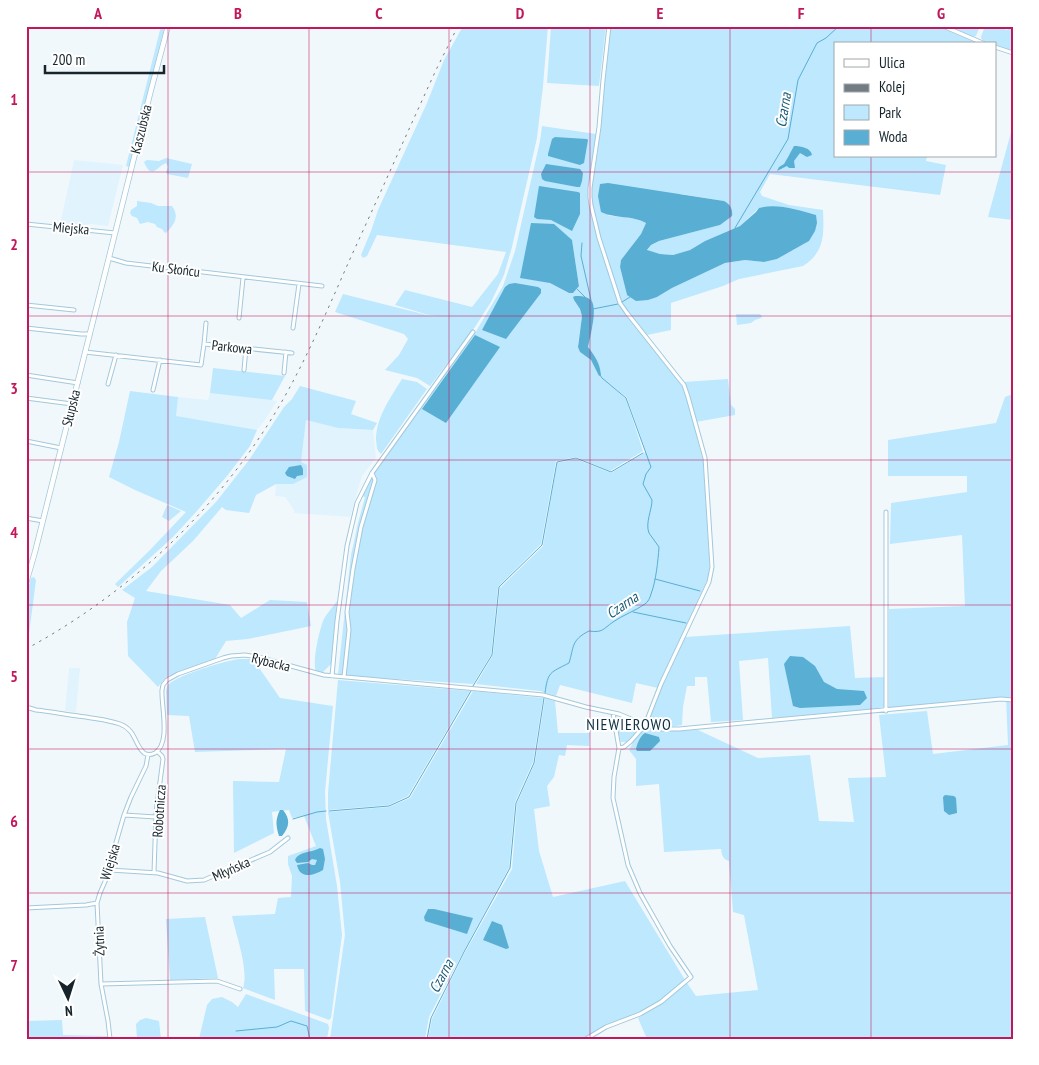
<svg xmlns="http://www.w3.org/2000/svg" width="1039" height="1065" viewBox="0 0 1039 1065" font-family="'PT Sans Narrow',sans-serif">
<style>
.built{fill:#e1f3fd}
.green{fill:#bde8fe;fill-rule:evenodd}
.water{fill:#59aed4}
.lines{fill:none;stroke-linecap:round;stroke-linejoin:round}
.stream{stroke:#59aed4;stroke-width:1}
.minor-casing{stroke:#a3c8db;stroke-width:5}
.secondary-casing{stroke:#a3c8db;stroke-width:6}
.minor{stroke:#fff;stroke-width:3}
.secondary{stroke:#fff;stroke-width:4.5}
.rail{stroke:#727d83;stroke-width:1;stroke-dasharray:2.5 5;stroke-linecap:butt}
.grid{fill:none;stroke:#c2185b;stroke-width:1;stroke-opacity:0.55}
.labels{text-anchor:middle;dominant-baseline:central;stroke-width:4;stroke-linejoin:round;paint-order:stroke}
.street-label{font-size:14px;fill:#16252c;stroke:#fff}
.water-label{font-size:15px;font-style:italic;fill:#1a5c77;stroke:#fff}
.quarter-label{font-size:16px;letter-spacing:1px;fill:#0d3140;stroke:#fff}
.neatline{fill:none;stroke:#c2185b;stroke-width:2}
.grid-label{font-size:16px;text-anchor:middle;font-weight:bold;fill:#c2185b}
</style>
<rect width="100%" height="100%" fill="#f1f8fc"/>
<!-- built -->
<path class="built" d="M74 160 123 165 108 226 91 224 70 226 60 225Z
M210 393 267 399 277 401 265 420 257 430 175 416 178 397 208 400Z
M306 420 338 428 373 430 376 458 362 476 350 517 294 513V510L285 497 275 496 276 484H293L301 462Z
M69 668H80L76 712 65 711Z"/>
<!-- green -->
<path class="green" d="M161 26H165L130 165 129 167 126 166Z
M463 26H548L543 86 537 138 512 247 504 275 491 302 475 327 430 386 417 378 385 370 399 355 408 339 404 334 335 312 343 294 439 318 395 305 405 290 472 307 498 274 506 252 377 235 367 256 363 258 361 255 371 231 378 210 427 103 444 60Z
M551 26H606L599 86 547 83Z
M610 26H937L972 41 974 44H835V156H927L926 161 946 165 940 195 770 174 760 192 762 196 789 205 823 210C824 234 825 252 803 266L739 279 723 286 671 303V330L647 335 637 324 632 322 682 386 687 398 703 461 704 471 710 570 709 576 658 688 636 683 632 703 560 685 556 696 540 691 476 684 493 655 500 588 543 546 557 463 576 459 611 473 646 452 627 398 605 380 626 399 643 451 610 471 576 457 556 461 541 544 498 587 491 655 473 684 349 676 346 673C347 636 348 598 355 561 360 534 368 508 375 482L377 478 374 472 475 333 503 286 515 251 540 141 542 126 596 134C594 159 584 185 591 210L592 205V185L598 149ZM681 194 724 201 729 204 720 225 659 241 651 245 647 251 660 254 673 255 690 250 705 241 740 226 759 208 783 207 816 215 809 241 777 259 764 262 745 260 725 263 672 288 657 297 627 295 620 267 621 260 641 234 646 223C633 216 622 218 607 215ZM572 241 579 285 573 293H569L550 283ZM573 297 593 304V324L588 347C595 356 599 362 601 374L599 376 591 360 580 352 578 344 582 316 580 309 574 300Z
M947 26H980L976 36 973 37Z
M985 26H997L1007 30 1009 26H1013V51L995 45V44H991L982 40 981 37Z
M1013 125V220L988 217Z
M166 158 192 164 188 178 167 174 166 172 168 167 166 163C155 168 152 180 144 162L147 160 159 161Z
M137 201 151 203 158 206H172C180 217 174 225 166 233L164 232 162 229 157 227 155 224 148 222 140 224 137 218 132 216 130 213 131 210 137 206Z
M736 314H760L762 316 761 318 755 320 751 323 737 325Z
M213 368 285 376 272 400 210 393Z
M402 379 417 382 427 389 381 454C376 450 377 446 376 440 376 417 391 397 402 379Z
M728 379 731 405 735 409V415L696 422 684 382Z
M300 386 356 401 351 414 377 423 373 430 338 428 306 420 301 462 307 465V477L293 484H276L256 495 249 513 226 510 222 507 193 541 161 571 146 591 230 605 241 618 270 600 307 602 311 626 248 639 226 641 215 659 166 677 158 687 128 656 127 622 135 598 122 590 152 567 216 502 249 460 284 407 292 399Z
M130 391 178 397 176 416 257 430 250 446 227 476 196 512 173 537 118 587 115 584 150 550 186 512 135 490 109 477 119 442Z
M1013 394V1039H647L638 1018 662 1004 687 983 696 996 758 990 744 915 733 912 729 861C723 859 722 856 721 849L664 852 659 784 636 786V759L629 750 635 738 646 727 661 731 698 730 758 758 810 755 819 821 854 822 848 778 886 777 879 715 927 711 933 754 1008 745 1006 697 889 708V609L965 606 962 535 890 544 891 503 967 492V476H888V440L996 423 1005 397Z
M371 478 373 480 358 533 352 568 346 613 347 631 343 675 338 674 351 555 358 523 365 497 362 496Z
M167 505 181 511 169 521 162 517Z
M34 577 36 580 29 634 26 641V594L31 578Z
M337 601 331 664 322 673 316 672C312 661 319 632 323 621 326 614 333 607 337 601Z
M850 626 855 678 884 677 885 706 882 709 772 718 768 658 739 661 743 720 711 722 707 677H695V686H687L683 707 682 725 663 728 647 724 661 687 685 637Z
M240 659H253L280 698 333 706 325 792 326 819 337 886 342 935 331 1018 329 1020 305 1011 304 969H274L275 1000 243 988C249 970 236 935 232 916L275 914 278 898 291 897 292 876 288 864V856L316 846 304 816 292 818 289 810 272 812 274 833 234 853 233 781 279 782 286 749 195 752 189 716 167 715 166 691C167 687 167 686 169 684 178 675 227 660 240 659Z
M338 680 470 691 408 796 389 805 328 810V793Z
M473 691 543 698 533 762 515 802 509 868 446 984 429 1017 425 1039H330L345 935 340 882 328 812 389 807 410 798Z
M545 698 555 701 558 733H590L589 746 567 745 565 756 559 755 554 777 547 786 550 806 534 809 539 851 553 897 625 881 685 980C671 992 658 1004 641 1012 622 1022 602 1028 584 1039H428L432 1019 463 956 512 869 517 803 535 763Z
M618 718 633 723 637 730 627 742H621L616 724Z
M205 917 218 978 170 980 166 919Z
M246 994 328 1024 329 1028 327 1039H199L207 1005 212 999 222 997 232 1002 238 1007Z
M146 1018 159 1021 161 1039H137L136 1024 140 1020Z
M62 1020 63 1035 108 1036V1039H26V1021Z"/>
<!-- water -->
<path class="water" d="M555 137 587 139 588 140 584 163 580 165 548 156V154L552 139Z
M794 146C801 146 811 148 812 155L807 157 800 153 794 161 795 168H789L787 166 777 171 779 167 784 164C785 163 793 148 794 146Z
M546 164 580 169 583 173 582 181 580 187H577L545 181 542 179 541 174Z
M608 183 724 201C730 204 733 209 732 216L720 225 659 241 651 245 647 250 660 254 673 255 690 250 705 241 740 226 756 212 759 208C777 203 798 210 816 215L817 223 815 231 809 241 777 259 764 262 745 260 725 263 672 288 657 297 648 300 636 301 627 295 620 267 621 260 641 234 646 223C632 215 616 219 601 212L598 196 600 184Z
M539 186 578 192 580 193V214L572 231 551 220 537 219 534 217Z
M531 223 554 224 572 240 579 286 573 293H569L550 283 520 278Z
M515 283 538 287 541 289V293L506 339 482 330 505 287 509 284Z
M575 296C581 296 586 296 591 300 598 308 590 338 588 347 595 356 600 363 601 375L599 376 591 360 580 352 578 347 582 316 580 309 574 300 573 297Z
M475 335 500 347 446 423 422 409Z
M301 465 303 469V475L297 476 295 479 287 476 285 473 289 467Z
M790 656 803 657 815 666 824 682 837 689 864 691 867 698 860 705 800 708 793 706 784 664Z
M645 733 659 737 660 741 650 751H637L636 749C637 744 640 736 645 733Z
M945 795 954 796 956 798 957 813 949 815 944 811 943 797Z
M280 810H283C291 820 289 827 282 836H279C276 826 275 820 280 810Z
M320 848 323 849 325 859 323 870C313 876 300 879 297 865L308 863 312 865H315L317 860 312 859 308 862 297 863 295 860C299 851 311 853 320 848Z
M428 909H434L473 918 467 934 425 921 424 917Z
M492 921 502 925 509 948 506 949 483 940Z"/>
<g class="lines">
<!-- stream -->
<path class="stream" d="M844 26 850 27 858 26
M735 228 788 139 798 80 817 43 826 38 839 26
M582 243 581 256 591 300
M577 289 585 297
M622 302 630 297
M593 309 618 304
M655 579 700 591
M633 612 686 623
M473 686 492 655 499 587 542 545 557 462 576 458 611 472 643 453
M545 693C548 671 550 673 569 663 574 647 571 640 589 631 603 633 603 629 613 622 623 615 635 611 645 604 648 602 650 598 651 594 656 581 658 561 659 547 656 542 652 538 649 533 645 523 652 510 652 500L643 484 646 474 651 467 626 398 602 378 600 375
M329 811 389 806 409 797 471 691
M293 819 317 812 326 811
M236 1031 277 1027 291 1021 307 1026 310 1039
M427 1039 431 1018 464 952 510 868 516 803 534 763 544 698"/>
<!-- minor casing -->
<g class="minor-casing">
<path id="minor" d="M609 26 603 80 599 127 590 188V197L591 205 599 238 620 303 627 313 676 375 684 385 688 397 705 458 712 567 709 582 661 684 645 725 631 741 624 747 619 748
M943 26 985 44
M995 47 1013 53
M26 224 115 233
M109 258 126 263 322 286
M26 305 74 310
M239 318 243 278
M26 328 81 334H90
M293 328 299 284
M204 344 206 323
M85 352 201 365 204 344 292 353
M244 370 246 348
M284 373 286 352
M26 375 78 383
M108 384 116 355
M153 390 160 360
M26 398 72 404
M26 441 61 448
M886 512V711
M26 518 43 521
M332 676 337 621 347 546 357 503 372 473 473 332
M344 677 349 630 347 612 353 569 361 527 375 480 372 473
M26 707 36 710C53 712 69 715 86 717 97 719 109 720 120 724 136 730 134 744 144 753 147 755 151 755 155 753 171 743 161 706 162 690L163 685 167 680 178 674 223 658 231 656 245 655 258 657 324 675 543 695 586 707 619 714 645 725 662 729H679L1001 699 1013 700
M124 815 156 817
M110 870 158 873 187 881 204 880 270 852 288 838
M154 873 156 812 163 759 162 756 157 751
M97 903 101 984 108 1021 110 1039
M26 908 86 905 97 903 100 893 110 870 113 853 124 815 131 797 146 766 148 755
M101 984 217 981 240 989
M586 1039 606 1027 640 1014 661 1002 691 977 670 946 640 893 628 865 613 798 614 777 619 748 613 713"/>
</g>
<!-- secondary casing -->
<g class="secondary-casing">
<path id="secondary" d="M26 583 35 552 151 90 168 26"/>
</g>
<!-- minor -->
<use href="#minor" class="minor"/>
<!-- secondary -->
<use href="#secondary" class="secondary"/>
<!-- rail -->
<path class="rail" d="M26 649C126 595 212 515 272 418 303 368 326 313 350 259 379 196 407 133 436 70L458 26"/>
</g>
<!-- grid -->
<path class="grid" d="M168 26V1039M309 26V1039M449 26V1039M590 26V1039M730 26V1039M871 26V44M871 156V1039M26 172H1013M26 316H1013M26 460H1013M26 605H1013M26 749H1013M26 893H1013"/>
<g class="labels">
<!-- street labels -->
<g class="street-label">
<text transform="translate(141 129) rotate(-76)">Kaszubska</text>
<text transform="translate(71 228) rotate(5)">Miejska</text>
<text transform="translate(176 269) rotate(7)">Ku Słońcu</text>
<text transform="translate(232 347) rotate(6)">Parkowa</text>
<text transform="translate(71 408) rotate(-76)">Słupska</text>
<text transform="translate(271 662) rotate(14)">Rybacka</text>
<text transform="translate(159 811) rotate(-86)">Robotnicza</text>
<text transform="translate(110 862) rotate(-73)">Wiejska</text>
<text transform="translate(231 869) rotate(-24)">Młyńska</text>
<text transform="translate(99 941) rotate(-92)">Żytnia</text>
</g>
<!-- water labels -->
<g class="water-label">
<text transform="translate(783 110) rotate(-81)">Czarna</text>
<text transform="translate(622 605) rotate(-34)">Czarna</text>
<text transform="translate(441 976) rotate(-62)">Czarna</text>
</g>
<!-- quarter labels -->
<g class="quarter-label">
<text x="629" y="724">NIEWIEROWO</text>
</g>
</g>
<!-- border -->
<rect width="1039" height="1065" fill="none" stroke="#ffffff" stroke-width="55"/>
<!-- legend -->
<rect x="834" y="42" width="162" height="115" fill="#ffffff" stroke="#a2a8ab"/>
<rect x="844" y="59" width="25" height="8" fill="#ffffff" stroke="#a2a8ab"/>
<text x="879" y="68" font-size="15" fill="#16252c">Ulica</text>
<rect x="844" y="84" width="25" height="8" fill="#727d83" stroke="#a2a8ab"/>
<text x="879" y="92" font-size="15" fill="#16252c">Kolej</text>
<rect x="844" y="105" width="25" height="15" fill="#bde8fe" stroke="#a2a8ab"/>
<text x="879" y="118" font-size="15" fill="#16252c">Park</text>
<rect x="844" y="130" width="25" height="15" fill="#59aed4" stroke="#a2a8ab"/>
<text x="879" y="142" font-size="15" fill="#16252c">Woda</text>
<!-- north arrow -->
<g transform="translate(68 998) rotate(176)" stroke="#ffffff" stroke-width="4" paint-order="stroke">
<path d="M0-4L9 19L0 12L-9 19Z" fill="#16252c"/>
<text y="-8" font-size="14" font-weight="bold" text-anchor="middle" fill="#16252c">N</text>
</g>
<!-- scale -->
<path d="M45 65v8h119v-8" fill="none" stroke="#16252c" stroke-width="2.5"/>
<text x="52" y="65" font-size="15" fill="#16252c" stroke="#ffffff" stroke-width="4" paint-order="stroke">200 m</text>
<rect x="28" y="28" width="984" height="1010" class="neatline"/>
<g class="grid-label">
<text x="98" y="19">A</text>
<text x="238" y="19">B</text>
<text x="379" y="19">C</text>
<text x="520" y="19">D</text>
<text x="660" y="19">E</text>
<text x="801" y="19">F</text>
<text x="941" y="19">G</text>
<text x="14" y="105">1</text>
<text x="14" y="250">2</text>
<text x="14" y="394">3</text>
<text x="14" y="538">4</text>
<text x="14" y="682">5</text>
<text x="14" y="827">6</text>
<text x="14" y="971">7</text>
</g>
</svg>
